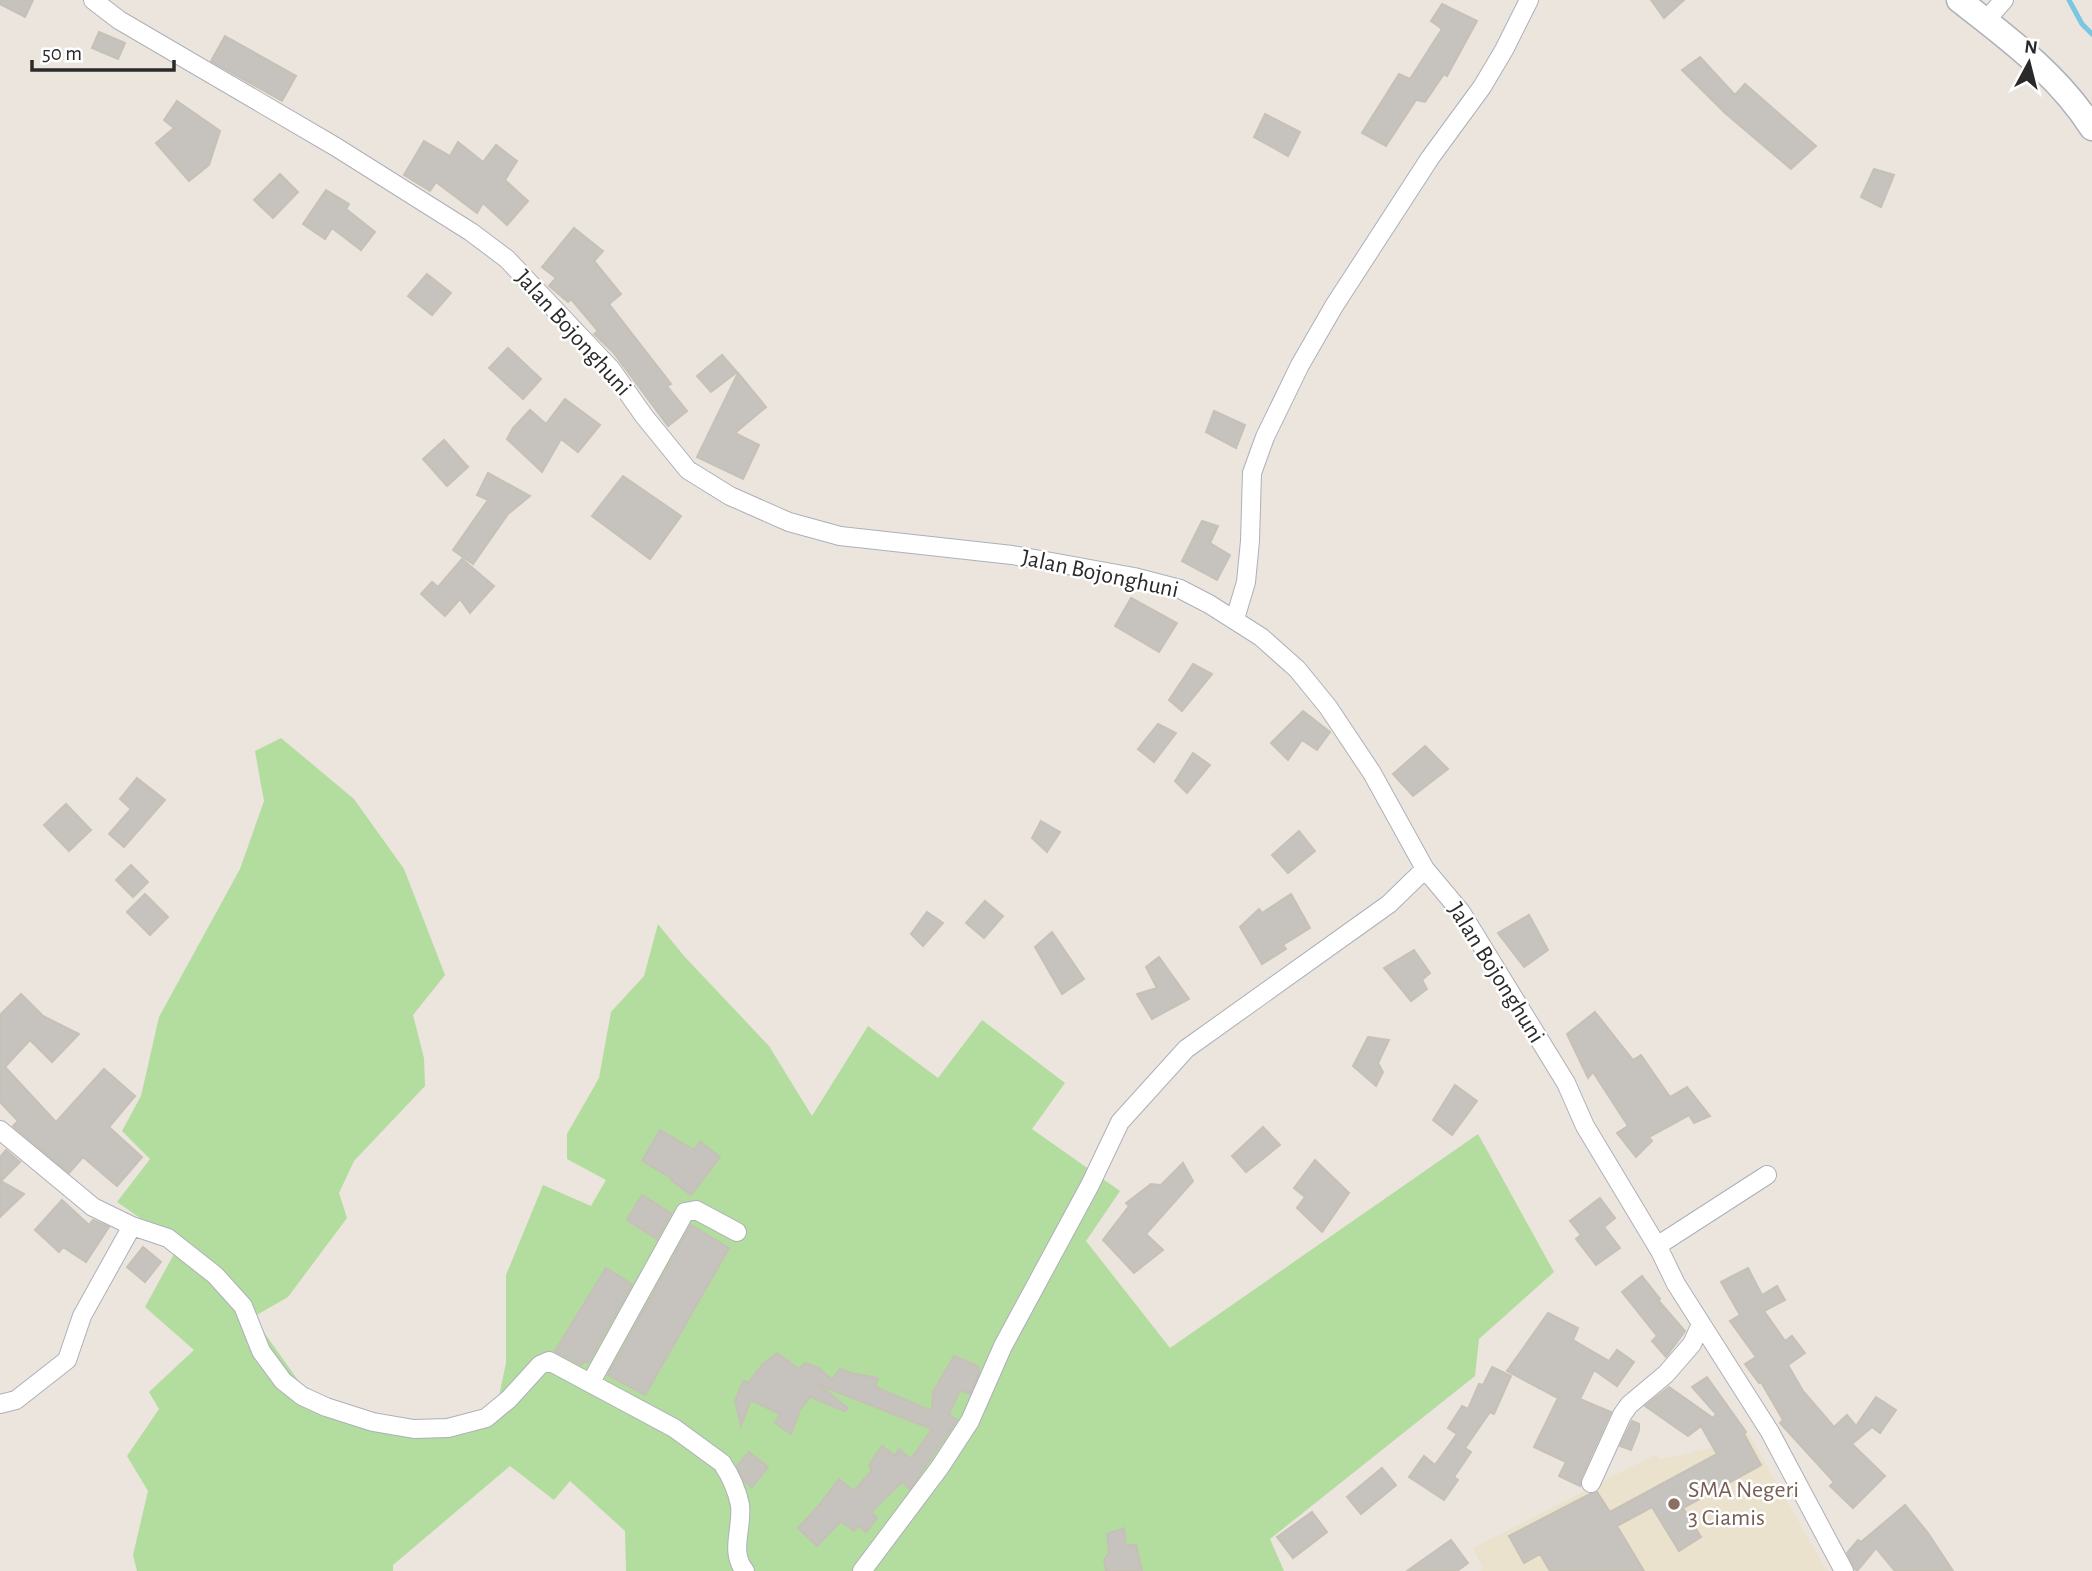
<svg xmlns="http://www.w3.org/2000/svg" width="2092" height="1571" viewBox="0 0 2092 1571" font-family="'Alegreya Sans',sans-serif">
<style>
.education{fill:#ebe2ce}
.green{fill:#b3dc9f}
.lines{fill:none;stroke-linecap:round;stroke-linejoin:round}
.stream{stroke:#7ac6e3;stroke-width:5}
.building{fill:#c6c2bd;stroke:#c6c1b7;stroke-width:2}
.street-casing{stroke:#aeb0b9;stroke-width:20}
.secondary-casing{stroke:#aeb0b9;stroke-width:27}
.street{stroke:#fff;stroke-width:18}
.secondary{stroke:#fff;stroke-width:24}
.education-dot{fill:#8d6e63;stroke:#fff;stroke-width:2.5}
.labels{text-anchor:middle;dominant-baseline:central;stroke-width:5;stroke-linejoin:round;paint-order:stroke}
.street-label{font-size:24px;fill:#2a2a2a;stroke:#fff}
.education-label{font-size:24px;fill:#785e54;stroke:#fff;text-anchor:start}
</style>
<rect width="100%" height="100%" fill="#ebe5dd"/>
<!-- education -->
<path class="education" d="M1748 1433 1827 1571H1480L1483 1569 1473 1548 1656 1454 1659 1459 1678 1456 1727 1444Z"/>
<!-- green -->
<path class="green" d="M281 738 354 799 404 869 445 975 413 1015 424 1058 425 1086 354 1161 339 1193 347 1218 288 1297 253 1317 320 1411 411 1432 466 1434 494 1419 506 1363V1275L543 1185 591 1206 606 1180 567 1159V1134L599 1078 611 1012 644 976 658 924 684 956 769 1046 812 1116 868 1026 938 1078 982 1020 1065 1083 1032 1129 1120 1191 1086 1241 1170 1348 1478 1134 1554 1272 1479 1339 1475 1376 1270 1539 1284 1571H626L625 1531 570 1481 554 1500 510 1466 393 1565V1571H137L133 1555 148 1491 127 1456 159 1409 149 1392 194 1350 145 1307 179 1245 117 1202 150 1159 122 1131 141 1096 159 1017 240 869 264 801 255 751Z"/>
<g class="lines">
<!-- stream -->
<path class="stream" d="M2069 0 2082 24 2092 34"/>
</g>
<!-- building -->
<path class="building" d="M0 0H33L25 17 0 4Z
M1651 0H1684L1664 18Z
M1442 4 1477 21 1447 76 1444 74 1425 102 1416 100 1386 146 1362 133 1399 74 1410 79 1442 29 1431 21Z
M99 32 125 43 118 59 92 48Z
M225 36 296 76 282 101 211 61Z
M1700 57 1735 95 1745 84 1816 146 1791 169 1725 113 1682 70Z
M177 101 220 131 209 165 189 181 156 143 174 128 164 120Z
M1265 114 1300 132 1288 156 1254 137Z
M424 141 450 156 458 142 483 162 496 145 517 161 505 180 528 201 507 225 483 203 477 213 436 182 430 191 404 175Z
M1874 169 1894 175 1881 207 1861 197Z
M280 174 298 192 273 218 254 200Z
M326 190 349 204 346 209 375 232 361 250 332 228 325 239 303 224Z
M574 228 603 251 594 261 621 294 609 304 671 384 667 386 687 411 668 426 613 352 594 334 598 331 571 299 568 302 549 286 556 278 542 267Z
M427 274 451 293 432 315 408 296Z
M508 348 541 379 523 399 489 368Z
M722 355 737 372 711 392 697 376Z
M738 373 766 407 735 433 759 445 743 479 697 457Z
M565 399 600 425 578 452 561 439 542 472 507 439 513 428 530 410 546 424Z
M1214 411 1245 425 1236 448 1206 432Z
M444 440 468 467 447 486 423 459Z
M488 473 530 496 508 514 473 564 453 550 488 500 477 495Z
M623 476 681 516 650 559 592 516Z
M1202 521 1218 526 1210 543 1230 555 1217 580 1182 561Z
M462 559 494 586 470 613 460 599 445 616 421 594 432 582 438 587Z
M1131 598 1177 623 1159 652 1115 626Z
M1193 664 1212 674 1182 711 1169 700Z
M1303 711 1330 732 1317 750 1302 740 1288 760 1271 743Z
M1158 724 1176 733 1154 762 1138 749Z
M1425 746 1448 769 1413 796 1393 774Z
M1193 753 1210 765 1187 793 1175 781Z
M137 778 165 800 124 847 109 834 131 809 120 799Z
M66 804 91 830 69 851 44 825Z
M1041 821 1060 832 1047 852 1032 838Z
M1299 831 1315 851 1288 873 1272 855Z
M131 865 148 882 133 897 116 880Z
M145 894 168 917 150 935 127 912Z
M1291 894 1310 928 1283 945 1286 949 1262 964 1240 927 1259 909 1262 913Z
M985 901 1003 916 984 938 966 923Z
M927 912 943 923 923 946 911 934Z
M1529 915 1548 950 1524 967 1498 933Z
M1052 932 1084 979 1062 994 1035 947Z
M1414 950 1430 973 1422 980 1427 989 1411 1001 1384 968Z
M1159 957 1189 999 1152 1019 1137 994 1157 988 1146 967Z
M21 994 43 1016 79 1034 52 1062 30 1040 5 1067 56 1122 104 1069 135 1096 109 1127 142 1157 117 1186 83 1157 69 1173 16 1129 13 1126 18 1121 0 1102V1015Z
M1595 1012 1633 1060 1641 1055 1670 1097 1687 1087 1710 1116 1694 1123 1689 1115 1649 1137 1652 1141 1636 1157 1617 1133 1628 1126 1593 1072 1588 1078 1567 1034Z
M1368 1037 1389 1040 1378 1063 1383 1072 1376 1086 1353 1066Z
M1455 1085 1477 1101 1452 1135 1433 1120Z
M1263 1127 1280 1145 1246 1172 1232 1156Z
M660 1130 694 1150 700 1142 720 1157 691 1195 671 1180 673 1179 642 1161Z
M6 1150 20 1162 1 1181 24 1194 0 1217V1157Z
M1315 1160 1349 1193 1322 1232 1297 1208 1305 1197 1294 1188Z
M1183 1163 1193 1181 1146 1234 1163 1250 1134 1273 1103 1240 1129 1206 1126 1203 1151 1184 1161 1185Z
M642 1195 671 1213 657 1239 627 1220Z
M1600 1198 1615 1218 1604 1227 1620 1248 1596 1265 1576 1239 1581 1235 1570 1221Z
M62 1200 89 1225 93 1220 109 1227 86 1262 63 1247 59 1252 35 1230Z
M691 1225 729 1248 645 1395 608 1375Z
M143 1247 161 1262 145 1282 127 1267Z
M606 1268 632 1284 588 1363 584 1361 581 1365 555 1351Z
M1748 1268 1762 1295 1777 1286 1785 1300 1764 1311 1785 1341 1792 1336 1805 1353 1788 1365 1803 1391 1834 1427 1847 1415 1856 1426 1876 1397 1896 1410 1880 1433 1872 1427 1852 1444 1885 1476 1853 1508 1830 1486 1834 1482 1780 1423 1783 1420 1761 1382 1759 1383 1745 1364 1756 1357 1730 1321 1740 1315 1721 1282Z
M1642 1276 1660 1299 1658 1300 1685 1331 1666 1357 1652 1341 1657 1336 1622 1292Z
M1548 1313 1578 1328 1573 1340 1609 1361 1617 1350 1634 1362 1617 1386 1594 1370 1580 1399 1611 1412 1581 1478 1580 1486 1559 1476 1566 1462 1534 1447 1558 1398 1507 1371Z
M777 1353 799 1369 805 1363 819 1368 832 1380 840 1369 851 1373 878 1378 875 1387 932 1411 933 1392 954 1356 978 1366 979 1373 970 1394 960 1390 949 1414 957 1420 910 1489 902 1482 871 1512 877 1518 866 1532 858 1526 854 1531 841 1521 817 1546 798 1528 820 1504 839 1479 854 1491 872 1470 869 1465 882 1446 895 1456 899 1449 911 1459 932 1429 819 1385 848 1408 845 1411 810 1397 800 1410 791 1434 775 1423 780 1414 751 1400 741 1426 735 1401 743 1381 749 1382 762 1365Z
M1492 1367 1511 1376 1494 1414 1490 1412 1465 1448 1471 1452 1454 1477 1458 1480 1444 1500 1409 1477 1424 1456 1435 1465 1457 1434 1448 1428 1462 1406 1468 1409 1479 1384 1483 1385Z
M1707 1377 1746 1432 1744 1434 1761 1465 1683 1508 1701 1537 1679 1551 1652 1507 1617 1526 1644 1571H1550L1540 1554 1524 1563 1509 1536 1590 1494 1597 1492 1610 1512 1717 1454 1701 1426 1688 1436 1645 1406 1669 1387 1713 1418 1716 1414 1692 1387Z
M1632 1421 1639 1424V1430L1631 1450 1620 1446Z
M749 1452 768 1467 752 1487 744 1481 737 1466Z
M1382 1468 1396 1485 1361 1514 1347 1497Z
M1905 1505 1928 1533 1953 1571H1895L1876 1548 1857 1571 1855 1569 1847 1553 1858 1540 1861 1542Z
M1312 1512 1327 1532 1293 1558 1277 1537Z
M1124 1528 1126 1545H1136L1142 1571H1106L1104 1560 1109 1553 1107 1534Z
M1451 1540 1468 1563 1457 1571H1407Z"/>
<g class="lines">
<!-- street casing -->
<g class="street-casing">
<path id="street" d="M93 0 119 20 336 147 471 232 507 259 611 369 644 416 688 470 730 496 789 522 840 536 1012 555 1134 577 1180 589 1209 604 1261 637 1297 669 1328 707 1372 773 1425 869 1461 912 1566 1083 1585 1126 1660 1251 1676 1284 1770 1432 1844 1571
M1986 20 2004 0
M1235 619 1246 582 1250 541 1252 473 1265 437 1300 365 1334 306 1430 158 1482 87 1504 50 1529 0
M0 1130 93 1207 132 1226 168 1238 215 1275 243 1306 261 1351 283 1381 302 1396 326 1407 373 1422 414 1429 448 1428 486 1418 509 1399 540 1365 549 1361 674 1428 722 1463C730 1475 737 1490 740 1505 743 1528 729 1552 745 1571
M1657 1246 1767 1175
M591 1382 685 1212 696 1210 737 1232
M0 1404 16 1400 67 1360 82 1316 132 1226
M1591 1483 1622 1415 1629 1405 1666 1374 1692 1344 1701 1324
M862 1571 940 1467 970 1421 1003 1346 1090 1185 1120 1122 1186 1049 1389 904 1425 869"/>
</g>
<!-- secondary casing -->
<g class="secondary-casing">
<path id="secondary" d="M1959 0C2008 38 2058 75 2092 128"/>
</g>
<!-- street -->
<use href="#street" class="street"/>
<!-- secondary -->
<use href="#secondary" class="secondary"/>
</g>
<!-- markers -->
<circle class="education-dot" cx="1674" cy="1504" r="7"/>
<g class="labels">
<!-- street labels -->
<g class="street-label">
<text transform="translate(573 333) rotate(48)">Jalan Bojonghuni</text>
<text transform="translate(1100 574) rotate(12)">Jalan Bojonghuni</text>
<text transform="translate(1496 973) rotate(58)">Jalan Bojonghuni</text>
</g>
<!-- education labels -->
<g class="education-label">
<text x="1688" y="1490">SMA Negeri<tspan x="1688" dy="28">3 Ciamis</tspan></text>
</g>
</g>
<!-- north arrow -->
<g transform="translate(2029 63) rotate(7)" stroke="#ffffff" stroke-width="5" paint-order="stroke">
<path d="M0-5L12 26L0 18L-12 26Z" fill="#2a2a2a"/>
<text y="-10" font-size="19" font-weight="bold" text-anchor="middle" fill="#2a2a2a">N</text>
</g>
<!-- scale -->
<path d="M32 60v10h142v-10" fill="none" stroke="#2a2a2a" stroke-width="3.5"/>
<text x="42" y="60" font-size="21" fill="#2a2a2a" stroke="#ffffff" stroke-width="5" paint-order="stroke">50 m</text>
</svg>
